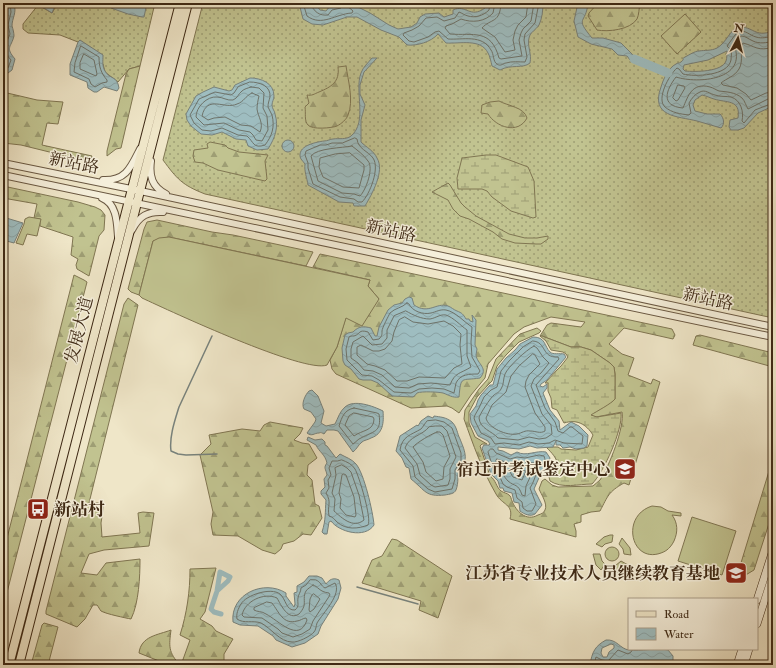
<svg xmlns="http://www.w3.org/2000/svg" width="776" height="668" viewBox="0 0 776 668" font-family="'IM FELL Double Pica','Noto Serif SC',serif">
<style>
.grass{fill:url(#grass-dots);stroke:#807652}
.forest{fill:url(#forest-firs);stroke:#807652}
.wetland{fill:url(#wetland-marsh);stroke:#807652}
.garden{fill:#c1c390;stroke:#807652}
.water{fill:url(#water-waves);stroke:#78827c;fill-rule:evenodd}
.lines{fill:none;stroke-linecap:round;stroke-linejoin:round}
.shore{stroke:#6e736a;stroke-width:1}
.stream{stroke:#78827c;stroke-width:1.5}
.canal{stroke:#9ebdc0;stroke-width:5}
.river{stroke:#9ebdc0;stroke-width:9}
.tertiary-casing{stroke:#6a5842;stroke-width:8}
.secondary-casing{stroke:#3e2915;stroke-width:8}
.primary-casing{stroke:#3e2915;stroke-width:10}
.tertiary{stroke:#f5efdb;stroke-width:6}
.secondary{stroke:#f5efdb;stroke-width:7}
.primary{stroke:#efe6c8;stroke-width:8}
.labels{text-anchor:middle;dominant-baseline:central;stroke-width:3;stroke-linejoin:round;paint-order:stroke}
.street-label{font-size:17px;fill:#3e2915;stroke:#f5efdb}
.poi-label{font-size:17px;font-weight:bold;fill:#3e2915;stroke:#f5efdb;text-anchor:end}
</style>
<defs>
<pattern id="grass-dots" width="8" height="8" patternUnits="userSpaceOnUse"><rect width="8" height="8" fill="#c1c390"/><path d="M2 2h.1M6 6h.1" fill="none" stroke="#9e9e74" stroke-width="1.8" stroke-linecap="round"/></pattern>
<pattern id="forest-firs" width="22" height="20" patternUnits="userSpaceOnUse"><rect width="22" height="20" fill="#c1c390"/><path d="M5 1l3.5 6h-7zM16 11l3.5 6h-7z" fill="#9e9e74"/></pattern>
<pattern id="wetland-marsh" width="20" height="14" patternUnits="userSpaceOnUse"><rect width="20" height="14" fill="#c1c390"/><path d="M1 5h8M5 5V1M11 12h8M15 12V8" fill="none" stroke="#9e9e74"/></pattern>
<pattern id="water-waves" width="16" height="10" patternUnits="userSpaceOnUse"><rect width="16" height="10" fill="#9ebdc0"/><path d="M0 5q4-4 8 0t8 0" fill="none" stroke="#89a2a4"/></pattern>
</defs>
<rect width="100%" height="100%" fill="#efe6c8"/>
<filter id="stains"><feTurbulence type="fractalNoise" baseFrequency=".005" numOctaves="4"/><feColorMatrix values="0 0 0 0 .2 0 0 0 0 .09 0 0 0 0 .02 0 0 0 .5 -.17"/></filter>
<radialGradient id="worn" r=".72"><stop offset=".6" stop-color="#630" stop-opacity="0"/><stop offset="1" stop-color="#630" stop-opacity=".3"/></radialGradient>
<!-- grass -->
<path class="grass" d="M58 3H155L140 66 129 69 118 82 105 72 103 64 80 40 78 42 60 35 28 33 23 29V24L38 5 52 13Z
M203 3H773V318L205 194C182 185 177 179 163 160Z"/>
<!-- forest -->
<path class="forest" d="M598 3H640C639 8 639 15 637 19 630 30 608 32 597 30L588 16 589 13Z
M725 3H758C751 10 736 8 726 6Z
M685 14 701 32 677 54 661 36Z
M140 66 121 148 116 149 107 156V151L126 74 129 69Z
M346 66C348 80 354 101 348 115 347 119 341 124 337 126 332 128 312 130 308 125 304 121 306 113 305 107L309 103 307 95C312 96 314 94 319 92 331 87 340 82 338 67Z
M3 92 37 100 63 102 58 124 47 123 42 145 92 156 90 162 21 145 3 143Z
M499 101C508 106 524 107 527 118 518 135 496 127 488 114L481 113 482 105 490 102Z
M210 142 225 145 228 148 239 152 268 155 265 161 267 179 265 181 218 170 203 163 195 162 193 156 194 150 208 148 207 144Z
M448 183 450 185 461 203 465 207 476 216 509 234 525 238H537L548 236V239L541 244H536L515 243 502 239 493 232 469 219 460 216 453 209 448 200 432 192Z
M3 186 78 202 95 207 101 210 105 215 104 230 99 236 89 276 77 269 76 265 78 259 71 255 73 237 40 226V219L34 218 37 204 3 198Z
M157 220 212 232 233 235 313 252 306 266 169 237 153 241 139 295 131 292 128 289 144 229 147 222Z
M320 254 672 329 675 335 673 339 624 328 609 344 622 354 634 358 628 375 651 384 653 379 660 382 629 485 624 483C608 492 608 496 600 511L591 512 581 515V522L574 524 576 531V537L510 519C514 504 502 505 496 494 482 470 473 444 464 419L465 410 479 389 488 379 496 359 520 334 537 328 541 331 539 333 519 342 506 355 497 366 492 381 487 386 477 397 469 412V423L475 437 487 444H482L480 446 490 476C496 480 496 487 501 491 504 493 507 493 509 495 511 496 511 499 512 501 516 511 526 522 538 515 541 514 544 513 545 510 548 504 541 494 539 489L542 481 545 479 552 485 558 487 593 486C595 484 598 482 600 480 609 467 625 426 622 412L596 417 590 415 613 401 615 399V374L614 367 610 363 591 350 581 347H571L542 336H540L547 325 551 323 581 327 585 322 551 317 524 327 514 334 488 364 485 378 471 395 459 413 452 408 447 406 411 408 336 374 332 369 330 360 337 347 346 317 379 299 368 286 370 280 313 267Z
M74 275 84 280 87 282 3 608V554Z
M128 298 138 305 89 503H104L101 523 102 537 140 533 138 513 143 512 154 513 149 546 104 550 89 554 81 573 97 575 106 563 140 559C140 576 139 603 131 619 126 618 106 614 101 611 100 610 98 606 97 605H93L85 619 77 627 46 614V611L124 304Z
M700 335 773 353V367L693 345 696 336Z
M270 422 303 428 300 434 294 440 302 443 309 444 317 458 308 465 307 475 312 480 315 504 319 506 322 518 311 535 303 534 294 541 283 544 281 549 275 554 262 550 238 536 213 535 211 524 213 512 200 455 211 444 209 435 242 429 260 431 264 425Z
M773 458V511L754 570 744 576H737Z
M392 539 397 540 452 576 438 618 419 610 421 601 362 583 372 560 382 556Z
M216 568 205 612 200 619 212 626 216 631 233 639 224 654V665L203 664 202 665H181L190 640 180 635C187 613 190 591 190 569Z
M44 623 58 627 48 665H31L42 625Z
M171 630C169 646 168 652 180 665H169L139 653C141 636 158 635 171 630Z"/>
<!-- wetland -->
<path class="wetland" d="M486 155H496L528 167 534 181 536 217 533 218 511 211 492 197 487 191 482 189H458L457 178 462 158Z
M540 336H542L571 347H581L591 350 610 363 614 367 615 374V399C611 404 597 411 591 415L597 417 621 413C623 429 604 472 592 484 579 484 562 489 550 481L548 473 550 470 555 468 558 466C557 458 552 453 546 447H558L561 449 576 450 588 447 593 435C586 424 577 419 564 423L557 410 552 408 551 398 548 391V383H545L557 370 561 366 568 357 566 354 563 352 551 350 546 341Z"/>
<!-- garden -->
<path class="garden" d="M29 217 41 219 37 236 27 234 23 245 16 243 24 224 25 219Z
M169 237 370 280 368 286 379 299 362 326 346 318 337 347 327 365C305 374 170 311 142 298L139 295 153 241 159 238Z
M652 506 661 507 668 511 681 513V516L672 515C678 523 678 532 674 541 671 547 667 551 661 553 631 564 620 516 652 506Z
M692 517 736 531 722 575 678 561Z
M610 535H613L612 542 605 544 602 547 596 544 604 537Z
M622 538 630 548 631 555 624 554 623 549 619 544Z
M605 554a7 7 0 1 1 14 0a7 7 0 1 1-14 0Z
M593 554H600L602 561 605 564 601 570 596 565Z
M621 561 628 565 618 572 611 574 612 566H615Z"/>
<!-- water -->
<path class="water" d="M3 3 14 4C17 13 12 18 12 26 13 29 14 33 14 36 11 48 5 47 15 59L12 70 8 73H3Z
M36 3H56L52 13Z
M108 3H147L144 17H142L128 14 111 8Z
M299 3H315L320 10 326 11 330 6 348 4 356 6 370 13 389 25 398 29 411 27 417 23 420 17 425 14 439 13 444 17 453 14V10C466 4 470 19 485 8L486 3H543C543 10 542 19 539 25 536 30 530 32 529 38 527 46 532 54 530 63 523 69 511 64 500 70L492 66C491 62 490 56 488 53 481 38 459 44 446 43L438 34C431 42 417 46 407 45L399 37 381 30 357 17H347L323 25 312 24 303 19Z
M578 3H588C586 25 574 16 592 38H603L621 43 635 57 633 61 630 60 627 56 618 55 612 49 591 44 578 37 574 21Z
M738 27C754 26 754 38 773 31V106L758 113 744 128 738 130H731L729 127 730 120 738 118C741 99 726 103 714 99 710 98 707 96 702 95L695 100 693 105 695 111 707 114H720C724 118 725 124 721 128 713 126 705 123 697 121 677 116 650 117 661 87 663 80 668 68 676 64 679 62 678 64 681 62 686 58 680 60 685 57 689 55 695 51 699 51 705 50 711 51 717 48 726 43 730 30 738 27ZM727 51C727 54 727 58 726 61 722 72 695 72 685 71L683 69 684 65 708 60Z
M80 40 103 55C103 61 102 66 105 71 110 80 117 75 119 88L117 91 104 87 97 92H94L88 88 87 82 70 75V64L78 42Z
M372 58H377L364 72 360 85V94L365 105 361 120V142C366 147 374 151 377 158 385 171 372 194 365 206H354L353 203 339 202 308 185C307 178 304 171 305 164 303 161 300 159 300 156 299 145 317 142 324 141 328 141 330 139 333 139 339 138 346 140 351 136 368 122 354 91 361 73 363 67 368 63 372 58Z
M250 78C261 78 274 83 274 96 274 99 272 102 272 105 272 109 275 111 275 114 279 127 275 138 268 149L257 150 248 146 246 140 236 139 222 132 212 135 201 134 191 126 187 120 186 114 196 96 203 92 214 87 229 91 232 90 235 85Z
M282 146a6 6 0 1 1 12 0a6 6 0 1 1-12 0Z
M3 217 23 223 14 243 3 240Z
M409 297 412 298 414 305C429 315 436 302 448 306 451 307 454 310 457 311 462 313 463 314 466 319H469L470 321 473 322 472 315 476 320 475 345 477 349C477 351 476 353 476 355 477 364 489 368 480 378 461 381 461 375 459 397 452 398 449 395 443 393 439 392 422 391 417 393 416 394 415 396 413 397L392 396 378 383 371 380H363L359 379 351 369 345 365 343 361 342 348 345 335 348 333 353 332C359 326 363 326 371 328L375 336H377L379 327 388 310 394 305 402 303 405 299Z
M533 337C546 337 544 346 550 352 553 355 560 353 564 354L566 357 547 380 541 384 540 386 543 387 547 384V388L543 393 550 410 559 421 560 430 571 422 579 426 588 435 587 446 584 448 576 449 570 447 563 448 560 445H556V441L553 447 537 448 530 446 519 449 498 447V450L503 451 511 455 517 452C526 457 536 450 546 452L550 458 547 467 542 471 534 489 542 505 535 514C530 517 524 514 520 511L519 503 514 502 512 493 504 491 503 488H500L498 481 491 474 482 448 484 445H489L490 444 488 441 478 436 471 423 470 414 476 406 478 400 481 395 490 385H493L497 369 506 358 515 350 520 344Z
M312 390 318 396 324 411 321 423 326 426 335 424C338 418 340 411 345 407 354 399 373 406 383 411 384 423 383 434 371 438 368 440 364 440 362 442 358 445 357 449 353 452L338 431 334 430H327L324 434C322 433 321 432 319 433 314 433 312 437 307 433L315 422 316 419 311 412 304 409C301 404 305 395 309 391Z
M428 416 433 418 434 416C440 417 446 417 452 422 457 427 457 433 460 439 464 449 470 461 459 469 457 476 459 482 456 490 454 494 450 494 445 495 425 497 426 491 411 479L409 468 406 467 402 458 396 451 400 436 417 425 418 426 421 421Z
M308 437 315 440 322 439 325 442V445L327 446 336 458 340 454C345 457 352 459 356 464 364 473 373 512 374 525 365 539 339 532 331 521L329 522 327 534H324L322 532C326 520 325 512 326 500L321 494V491L325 487 324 479 327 475C326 469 323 468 327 463 325 454 319 452 316 445L307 440Z
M309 576H317L322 578 326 584C329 580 333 577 339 580L341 588 338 599 321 626 318 634 305 643 292 647 276 640 273 636 258 626 240 625 233 622C230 594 264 579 286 593V596L294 607 295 604 294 593 297 592V586L304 582Z
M606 640C617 639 620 649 629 650 642 652 655 647 668 650L673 656V661L671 665H590C592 652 595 646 606 640ZM611 644 614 645V648L609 652 607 657H603L601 653 602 648Z"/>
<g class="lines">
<!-- shore -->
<path class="shore" d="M303 3 307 16C322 27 335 14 352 13L353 11 345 4 341 8 332 10 328 15C320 16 313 12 311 3
M490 3 489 10C483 16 475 18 468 16 464 15 462 13 459 12L455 18 444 21 437 17 426 18 419 26 412 30 404 33 403 35 409 41 414 42 428 37 435 32 439 31 448 39C463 40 482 34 491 50 494 54 493 62 497 64 501 67 503 63 506 63 512 61 519 62 525 62L527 57 524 40 525 34 535 23 539 3
M495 3 493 13C485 22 472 23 461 19L452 24 446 26 445 28 450 34C473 36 491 28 499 58L501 59 522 56 519 40 521 33 523 29 531 21 534 3
M501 3C500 24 491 18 482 28L495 37 505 52 515 50 513 40 515 31 518 25 526 17 528 3
M773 36C768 37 762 39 756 37 749 35 746 30 738 31L727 46C728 47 730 49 731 50 732 53 731 57 731 60 728 76 695 77 683 74L679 69 677 68C669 75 656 99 665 107 672 113 681 114 689 115L691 113 689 103C692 98 695 94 700 92 705 89 710 94 715 95 720 97 726 96 731 97 741 100 744 112 742 121L744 123 755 110 773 103
M773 41C767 43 759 44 753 41 748 39 746 36 741 36L734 45C748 80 698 84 676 77 666 90 660 106 683 108 688 96 692 82 710 87 714 88 716 90 719 91 727 92 735 92 742 98 745 101 746 106 748 109L768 99 773 98
M81 46 99 57C99 67 101 73 107 80V82L102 83 95 87 91 84 89 79 74 72 75 63Z
M773 47C758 52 755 46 743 43 739 49 744 61 739 69 734 77 727 78 721 83L723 85 737 88 746 94 751 100 766 93 773 92
M84 54 94 60 97 74 96 76 80 69V63Z
M3 69 8 68 11 60 6 54 5 46 10 34 8 25 11 12 10 3
M250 82C260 82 271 86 270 97 269 101 268 103 268 107 269 110 271 112 272 115 275 127 272 136 265 145 253 149 254 142 247 136L238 135 222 128 211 131 202 130 194 123 190 115 199 99 215 92 231 95 234 93 238 87Z
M678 85 684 86 685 88 678 100 676 101 673 98Z
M251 87 259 88 264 93 263 108 267 116 268 130 262 141 256 140 253 135 250 132 239 130 224 123 204 125 196 117C196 107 207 96 217 97 223 97 227 101 233 100 238 98 238 94 242 91 244 89 248 88 251 87Z
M252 93 259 96C258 100 257 105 257 109 258 117 264 123 260 132L251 126 241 125 225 117 214 118 208 120 202 116C207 94 225 110 237 104 244 102 245 96 252 93Z
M355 138 357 139C358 149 368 151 373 158 380 168 370 194 362 202H358L354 199 340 197 313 184 308 168V163L305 155 306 151 320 145H326L332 143H342Z
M352 146C357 150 364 155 368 161 374 168 366 190 360 196L354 194 342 193 318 181 311 156C317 148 342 148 352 146Z
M350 153 364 165V170L359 188 343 187 323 177 319 167 320 158 335 154Z
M407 303 409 304C412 311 423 315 431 313 436 312 440 309 446 310 456 312 464 322 472 327L471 342 472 357 480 371 478 374C470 374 460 374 456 383 455 386 455 390 454 393L444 389 432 388 419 389 411 393 394 392 379 380 372 376 362 375 347 360 346 349 349 337C350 336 352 336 354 336 361 334 358 329 368 332L373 340 379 339C382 336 382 335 382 331 382 328 389 315 390 313 395 308 402 308 407 303Z
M406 311C413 315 421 319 430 319 436 318 440 314 446 315 454 318 460 325 467 330V356L471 367C460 374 455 372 450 385L431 383 418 384 409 388 395 387 382 375 373 371 364 370 358 363 351 358V349L353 342 363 336 372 345 382 344 387 338V330L394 316Z
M405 317 413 322 428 324 444 321 453 326 461 334 460 345 462 364 454 368 445 378 419 377 407 381H397L385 370 375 366 367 364 357 355V347L361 345 373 351H379L385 349 392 341 394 332 399 320Z
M533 341C547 342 541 358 558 357L559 359 536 385 545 408 555 422 558 431 563 433 570 427H572L583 436 582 444 564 443 555 440 549 443 538 444 529 442 519 445 504 443 495 444 491 438 481 433 475 421 474 418 475 415 479 408 484 397 491 390 497 387 501 371 509 361 523 347Z
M534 346 537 348 543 357 549 363 541 373 534 379 531 386 542 414 551 425 552 434 546 438 539 439 529 437 518 440 498 438C492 431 480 429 479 418 479 415 491 397 494 395 496 393 499 393 501 389 504 385 503 379 505 374 508 367 526 350 534 346Z
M533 354 535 355 540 364 529 375 526 381 525 387 535 413 545 427V431C540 434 536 431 530 431 525 430 522 433 517 434 507 436 488 428 486 418L492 405 506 392 511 376 519 366Z
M354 408 377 413 379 414C382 433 373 431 361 438 358 439 356 442 353 444L339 426C342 417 344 410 354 408Z
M354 413 373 417 374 419C374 431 362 430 354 436L345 425 349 416Z
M436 420 444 422 452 428 461 453V460L455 470V479L452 489 435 492 428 489 415 477 413 466 400 450C402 436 411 435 421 429 423 427 425 423 427 421Z
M436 426H442L447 431 456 457 450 469V479L448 485 435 487 431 485 420 475 417 464 405 448C409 436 422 436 429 427Z
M437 432H440L443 435 450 456 444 467 443 479 436 481 426 472 423 462 413 447C416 443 433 433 437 432Z
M491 449H493L496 453 510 459 517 457 525 458 539 455 544 456C547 464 541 464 538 470 535 476 534 482 530 488L536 504 532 511H527L523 508 522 502 517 498 515 490 507 487 503 484 499 475 494 471 488 452Z
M497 459 511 464 517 462 535 463 532 473 526 486 525 496 522 495C518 483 515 487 508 481 504 477 498 467 496 461Z
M342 460C347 462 352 464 355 469 359 476 372 519 368 525 358 529 346 530 337 522 334 519 333 517 329 516 327 505 332 503 326 493L329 488 328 480 331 475 329 468 332 461H337Z
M342 465 347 468 351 472 359 495 364 520C353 529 342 518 334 511L335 499 332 493 336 475 335 468Z
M517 469 526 471 522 480 513 477 510 472 511 470Z
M344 474 346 475 354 497 356 515 355 517 346 515 340 508 341 499 339 493 342 475Z
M316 580C321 582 321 586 325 588L335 583C342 594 323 613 317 623 316 626 316 630 314 632 311 636 297 643 292 642 280 642 271 628 261 623 253 620 244 624 237 619 236 614 238 609 241 604 246 595 271 587 280 594 286 599 286 611 295 610 300 606 297 603 298 598 298 595 301 592 301 588L306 585 310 580Z
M313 585C318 586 319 592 329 593L330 595 313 621 310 629 302 634 293 637 282 633 278 629 262 618 244 617 242 615C245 601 264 592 277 598 281 605 288 621 299 614 301 612 303 609 304 606 305 601 303 596 306 591 307 589 311 587 313 585Z
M314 594 320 599 314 609 310 612 309 610 310 599 312 595Z
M267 602 272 603C279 612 283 625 297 621 300 621 303 618 306 618L307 620C299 644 278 620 266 614 262 611 257 612 254 610V608Z
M594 665 596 657 602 660 608 661 618 650 628 654 631 652 633 649"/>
<!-- stream -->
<path class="stream" d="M212 336 179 407C175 420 169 437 171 451L178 454 186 455 217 454
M357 587 418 604"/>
<!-- canal -->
<path class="canal" d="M217 591 228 581 230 577 220 572 217 591 211 609 214 612 221 614"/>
<!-- river -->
<path class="river" d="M634 59 668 73"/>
<!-- tertiary casing -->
<g class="tertiary-casing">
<path id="tertiary" d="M151 161C149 176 152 187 166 194
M3 163 131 189 773 327
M3 175 773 337
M103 180C126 181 131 167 140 149
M102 198C117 204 117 223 118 237
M132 230C139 216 148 211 163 212"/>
</g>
<!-- secondary casing -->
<g class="secondary-casing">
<path id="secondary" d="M757 600 773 550
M757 624 773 574
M737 665 742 649
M744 665 749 649"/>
</g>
<!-- primary casing -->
<g class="primary-casing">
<path id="primary" d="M9 665 180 3
M19 665 188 3"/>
</g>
<!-- tertiary -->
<use href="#tertiary" class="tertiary"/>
<!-- secondary -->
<use href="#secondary" class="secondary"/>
<!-- primary -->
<use href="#primary" class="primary"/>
</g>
<!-- icons -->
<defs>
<g id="university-square" transform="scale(1.15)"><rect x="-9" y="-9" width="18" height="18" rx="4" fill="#8f2418" stroke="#f5efdb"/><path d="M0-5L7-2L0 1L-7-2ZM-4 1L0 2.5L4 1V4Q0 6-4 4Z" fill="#fff"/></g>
<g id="bus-square" transform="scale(1.15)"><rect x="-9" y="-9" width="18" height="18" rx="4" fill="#8f2418" stroke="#f5efdb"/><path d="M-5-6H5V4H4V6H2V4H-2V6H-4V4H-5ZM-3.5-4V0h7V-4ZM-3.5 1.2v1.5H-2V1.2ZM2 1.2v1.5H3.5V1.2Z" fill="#fff"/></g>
<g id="school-square" transform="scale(1.15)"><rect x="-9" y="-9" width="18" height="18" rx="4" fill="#8f2418" stroke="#f5efdb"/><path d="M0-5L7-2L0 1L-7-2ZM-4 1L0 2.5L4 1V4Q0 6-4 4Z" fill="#fff"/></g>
</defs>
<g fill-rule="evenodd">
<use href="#university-square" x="625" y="469"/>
<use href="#bus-square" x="38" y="509"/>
<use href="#school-square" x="736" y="573"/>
</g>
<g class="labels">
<!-- street labels -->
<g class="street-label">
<text transform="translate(74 163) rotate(11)">新站路</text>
<text transform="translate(391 231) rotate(12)">新站路</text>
<text transform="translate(708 299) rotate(12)">新站路</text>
<text transform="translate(79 330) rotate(-76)">发展大道</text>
</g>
<!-- poi labels -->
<g class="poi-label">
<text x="610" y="469">宿迁市考试鉴定中心</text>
<text x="54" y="509" text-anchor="start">新站村</text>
<text x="720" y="573">江苏省专业技术人员继续教育基地</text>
</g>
</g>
<!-- margin -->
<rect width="776" height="668" fill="none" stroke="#efe6c8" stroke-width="16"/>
<rect x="4" y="4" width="768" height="660" fill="none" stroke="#3e2915" stroke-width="2"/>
<rect x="8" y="8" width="760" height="652" fill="none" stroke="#3e2915"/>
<!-- legend -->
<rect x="628" y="598" width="130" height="52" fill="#f5efdb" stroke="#aca08c"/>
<rect x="636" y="611" width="20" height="6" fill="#efe6c8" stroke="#aca08c"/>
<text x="664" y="618" font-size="12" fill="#3e2915">Road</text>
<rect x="636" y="628" width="20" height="12" fill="url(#water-waves)" stroke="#aca08c"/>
<text x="664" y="638" font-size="12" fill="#3e2915">Water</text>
<!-- north arrow -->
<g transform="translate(738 38) rotate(7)" stroke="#f5efdb" stroke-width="3" paint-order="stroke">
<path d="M0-3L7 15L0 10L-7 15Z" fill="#3e2915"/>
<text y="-6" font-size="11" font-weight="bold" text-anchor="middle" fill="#3e2915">N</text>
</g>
<rect width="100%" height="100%" filter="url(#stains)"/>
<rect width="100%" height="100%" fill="url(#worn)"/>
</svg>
